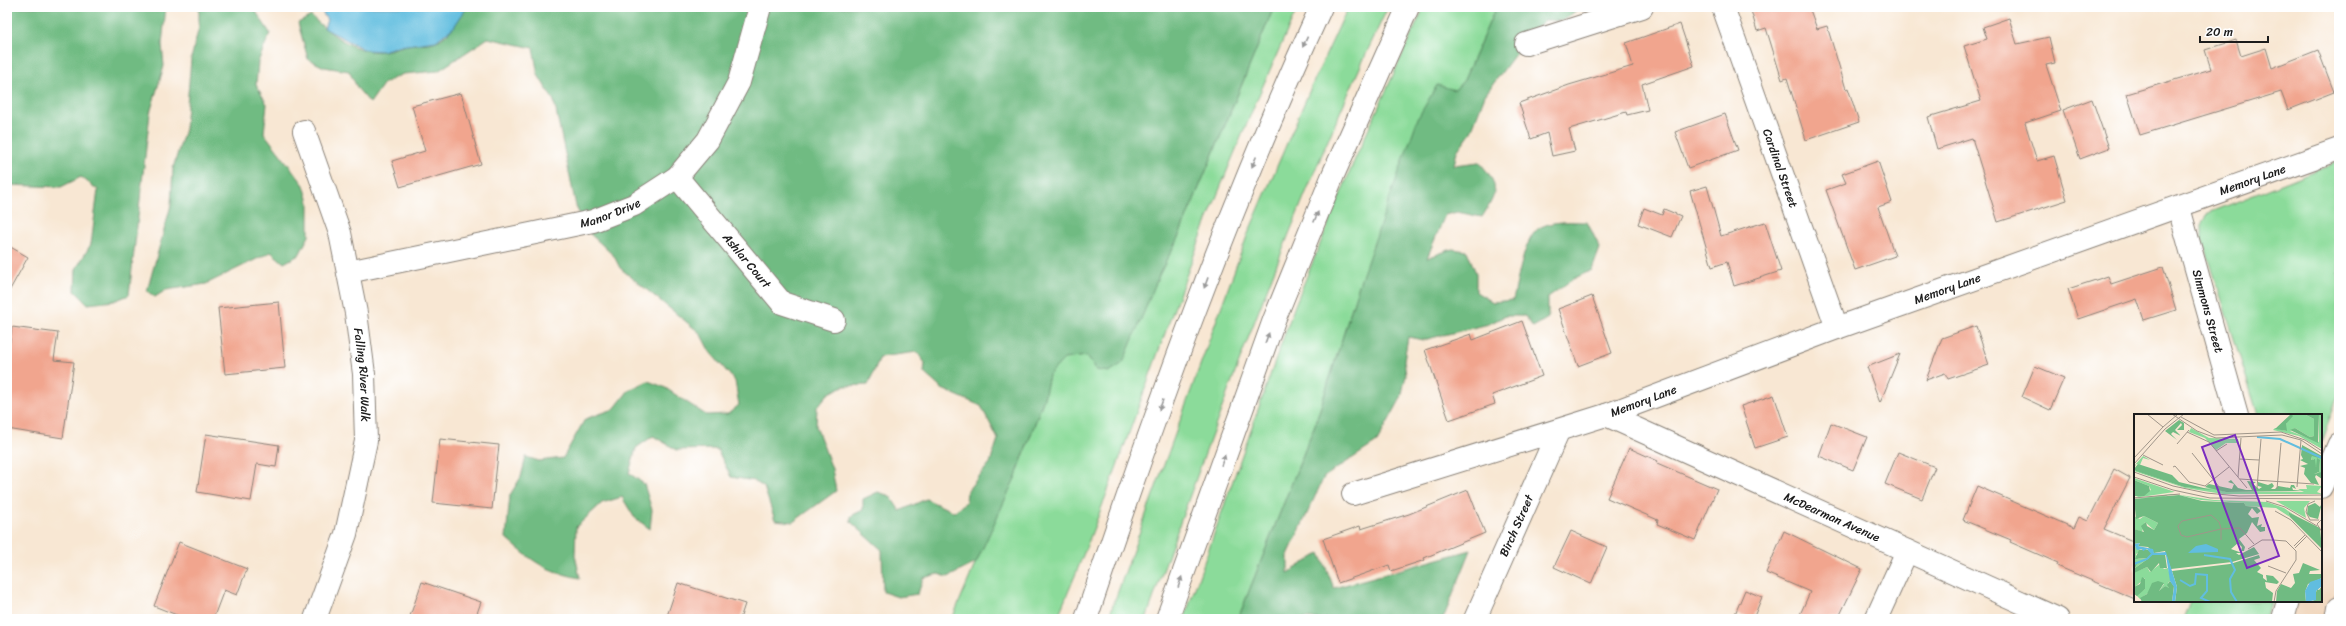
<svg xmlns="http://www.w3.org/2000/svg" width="2346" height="626" viewBox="0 0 2346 626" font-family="Sriracha,sans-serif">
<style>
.built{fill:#f0d6bc}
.green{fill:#8bdb9a;stroke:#547c5b}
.forest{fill:#70bb82;stroke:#466c4f}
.water{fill:#61bddf;stroke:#3e6c7e}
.building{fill:#f1a58e}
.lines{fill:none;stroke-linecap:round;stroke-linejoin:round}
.minor-casing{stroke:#8a8278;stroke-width:24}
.highway-casing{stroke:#8a8278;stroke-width:24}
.minor{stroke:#fff;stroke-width:22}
.highway{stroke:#fff;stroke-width:22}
.oneway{fill:#999}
.labels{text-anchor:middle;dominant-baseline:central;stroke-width:3;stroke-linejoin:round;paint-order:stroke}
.street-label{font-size:12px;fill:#1c1c1c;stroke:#fff}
.inset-river{fill:none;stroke:#61bddf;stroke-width:2}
.inset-road{fill:none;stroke:#a0968a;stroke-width:1}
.view{fill:#7b2cbf;fill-opacity:0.15;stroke:#7b2cbf;stroke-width:2}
.inset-edge{fill:none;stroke:#1c1c1c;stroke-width:2}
</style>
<rect width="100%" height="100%" fill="#fff"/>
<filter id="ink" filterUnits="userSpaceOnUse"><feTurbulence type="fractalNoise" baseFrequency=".025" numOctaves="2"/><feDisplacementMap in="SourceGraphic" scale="8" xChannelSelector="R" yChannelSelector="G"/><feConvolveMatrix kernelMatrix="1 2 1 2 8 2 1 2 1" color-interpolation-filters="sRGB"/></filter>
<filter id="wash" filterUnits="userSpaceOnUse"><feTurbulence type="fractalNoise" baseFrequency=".012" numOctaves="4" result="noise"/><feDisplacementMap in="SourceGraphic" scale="16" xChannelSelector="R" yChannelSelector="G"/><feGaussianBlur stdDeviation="0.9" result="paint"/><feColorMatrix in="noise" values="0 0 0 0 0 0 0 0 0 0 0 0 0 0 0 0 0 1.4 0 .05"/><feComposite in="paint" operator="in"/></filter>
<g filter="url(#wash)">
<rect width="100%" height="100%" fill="#f8e7d3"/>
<!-- built -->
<path class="built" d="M2339 444V619H2283L2288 601H2321V487Z"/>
<!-- green -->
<path class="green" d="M1274 7H1298C1260 91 1223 177 1191 263 1146 382 1107 502 1057 619H952L987 536 1016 476 1044 398 1049 374 1064 358 1087 356 1096 370 1160 273 1178 238Z
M1348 7H1388C1294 205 1219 412 1146 619H1108L1247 236 1312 85Z
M1424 7H1496L1464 80 1455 90 1359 285 1316 422 1238 619H1184L1295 305 1355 159Z
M2339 161V393L2321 442V415H2258L2202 237V223L2206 214Z
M2191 601H2271L2266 619H2184Z"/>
<!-- forest -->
<path class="forest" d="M7 7H166L162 44 164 66 150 113 129 295 114 301 88 304 75 291 76 269 91 244 98 190 81 177 61 187 7 185Z
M199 7H253L270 33 258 62 256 85 267 104 264 133 304 185 309 202V236L299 255 284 263 271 252 206 284 166 290 155 297 147 291 171 205 173 168 185 129 191 59 199 27Z
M467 7H1274L1178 238 1160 273 1123 363 1109 372 1096 370 1087 356 1064 359 1049 375 1044 398 1016 476 976 563 948 577 938 574 923 578 918 594 898 597 883 592 882 550 851 522V516L863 510V499L878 492 890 496 900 511 926 499 954 512 966 502 967 491 990 463 998 439 981 406 942 389 924 373 925 363 917 352 880 357 868 385 843 386 828 394 817 407 816 426 832 469 836 491 793 522 775 520 764 487 754 481 731 477 717 449 677 450 653 436 636 448 629 473 644 484 652 510 650 529 634 517 622 497 602 503 576 527 575 555 580 578C545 571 533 562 506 538L510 495 521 477 526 457 539 461 563 458 585 419 614 409 629 390 648 381 664 387 706 415 728 414 739 405 735 381 710 352 700 333 620 268 614 256 586 230 576 206 554 101 538 75 533 48 488 38 438 71 403 74 384 83 370 103 358 89 349 71 324 67 308 59 298 23 311 16C329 33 357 55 383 51 391 50 399 47 407 45 415 44 429 44 437 41 450 35 459 19 467 7Z
M1496 7H1581L1562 21 1545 20 1530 34 1485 95 1471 132 1457 151 1454 165 1479 162C1500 185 1498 192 1482 217L1457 212 1445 215 1427 258 1452 249 1467 251 1476 273V292L1493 302 1513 300C1518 281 1524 235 1541 227 1555 220 1573 222 1587 222L1600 248 1592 270 1573 279 1548 297V318L1533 327 1525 316H1505L1489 324 1423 340 1408 337 1404 360 1406 375 1401 398 1377 442 1324 477 1288 555V573L1320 553 1334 588 1471 550 1443 619H1238L1316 422 1359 285 1418 118 1437 85 1455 90 1464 80Z"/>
<!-- water -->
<path class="water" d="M319 7H467L454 27 436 41 400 46 382 51 365 50 324 28 327 20Z"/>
<g id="blocks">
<!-- building -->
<path class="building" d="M1750 7H1809L1817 29 1827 26 1846 89 1848 88 1859 122 1806 140 1787 78 1782 80 1766 28 1757 31Z
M2009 18 2017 44 2049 37 2055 63 2046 65 2061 111 2025 123 2037 161 2054 156 2067 200 1998 222 1972 138 1937 149 1928 117 1981 101 1964 46 1987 39 1983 27Z
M1680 24 1694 66 1642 84 1648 110 1627 115 1626 112 1569 129 1575 151 1552 156 1547 133 1531 139 1519 103 1569 85 1633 66 1626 43Z
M2236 40 2241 56 2266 48 2272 68 2318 50 2334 92 2288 110 2281 92 2140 135 2127 94 2211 69 2205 50Z
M461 93 481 164 400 187 392 161 425 151 412 106Z
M2092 99 2109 148 2080 159 2063 110Z
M1725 114 1738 150 1688 168 1675 132Z
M1878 161 1892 202 1878 207 1895 256 1855 270 1826 190 1846 183 1842 174Z
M1707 186 1721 236 1765 222 1781 271 1734 286 1727 262 1712 267 1690 191Z
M1644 208 1662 215 1664 209 1681 216 1672 237 1638 224Z
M7 245 28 257 7 295Z
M2163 267 2176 310 2144 320 2137 299 2078 319 2068 289 2108 276 2111 284Z
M1592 296 1612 353 1578 366 1558 309Z
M279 302 285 368 225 374 218 308Z
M1522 321 1542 376 1492 395 1495 404 1449 420 1425 350 1471 334 1473 340Z
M1976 326 1989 365 1948 379 1945 373 1926 380 1942 338Z
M12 327 58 333 54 360 74 362 63 438 7 429V361Z
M1900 354 1880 403 1867 367Z
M2035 366 2064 378 2050 410 2022 397Z
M1774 395 1788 437 1755 448 1741 406Z
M1831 423 1867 437 1853 470 1819 456Z
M206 434 279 445 276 467 257 464 251 501 197 492Z
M440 439 499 445 492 509 433 503Z
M1629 448 1658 461 1657 463 1717 489 1695 540 1657 524 1658 520 1607 498Z
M1898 452 1935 467 1922 499 1885 484Z
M2114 469 2130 478 2104 529 2135 542V599L2057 566 2058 563 2010 542 2011 540 1963 520 1977 486 2074 528 2079 517 2088 521Z
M1468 490 1485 533 1424 558 1425 560 1391 571 1389 565 1338 583 1323 539 1360 526 1361 529 1409 514Z
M1571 531 1607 547 1591 584 1554 567Z
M1784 531 1862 569 1838 619H1798L1810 592 1766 573Z
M179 542 247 569 237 595 224 590 213 619H187L154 606Z
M422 582 481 602 475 619H409Z
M678 583 745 604 740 619H666Z
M1745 590 1762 597 1753 619 1735 614Z"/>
</g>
</g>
<g filter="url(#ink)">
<use href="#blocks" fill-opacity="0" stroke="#8a8278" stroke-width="1"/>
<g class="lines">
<!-- minor casing -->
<g class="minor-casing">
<g id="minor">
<path id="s1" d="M1723 7 1837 328"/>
<path d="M1526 44 1642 7"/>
<path id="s2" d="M304 131 340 233 356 313 364 374 366 441 346 534 315 619"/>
<path id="s3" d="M677 177 782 303 834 320"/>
<path id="s4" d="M2179 208 2237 415"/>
<path id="s5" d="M348 272 593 221 634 205 677 177 708 140 739 82 760 7"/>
<path id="s6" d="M1606 415 2058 619"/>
<path d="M2321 487 2339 444"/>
<path id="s7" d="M1353 494 1606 415 1837 328 2339 149"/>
<path id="s8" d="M1475 619 1558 432"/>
<path d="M1876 619 1907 551"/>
<path d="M2283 619 2288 601"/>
<path d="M2337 619 2339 607"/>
</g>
</g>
<!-- highway casing -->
<g class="highway-casing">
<path id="highway" d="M1086 619C1155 412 1230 205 1321 7
M1167 619 1274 320 1333 175 1408 7"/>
</g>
<!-- minor -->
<use href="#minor" class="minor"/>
<!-- highway -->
<use href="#highway" class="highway"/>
</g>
<!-- one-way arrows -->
<defs><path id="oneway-solid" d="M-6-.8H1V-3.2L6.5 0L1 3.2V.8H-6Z"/></defs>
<g class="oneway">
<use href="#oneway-solid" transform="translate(1305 42) rotate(115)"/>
<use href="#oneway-solid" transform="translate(1254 162) rotate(113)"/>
<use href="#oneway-solid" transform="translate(1316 217) rotate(-68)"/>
<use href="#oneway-solid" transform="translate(1206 283) rotate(110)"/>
<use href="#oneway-solid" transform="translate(1267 338) rotate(-70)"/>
<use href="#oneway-solid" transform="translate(1161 405) rotate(110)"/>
<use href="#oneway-solid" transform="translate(1223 460) rotate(-71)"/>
<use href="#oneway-solid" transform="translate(1180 582) rotate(-71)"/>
</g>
</g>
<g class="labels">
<!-- street labels -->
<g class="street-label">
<text stroke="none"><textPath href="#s1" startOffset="171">Cardinal Street</textPath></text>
<text stroke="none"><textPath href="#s7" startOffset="953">Memory Lane</textPath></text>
<text stroke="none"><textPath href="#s5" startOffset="269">Manor Drive</textPath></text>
<text stroke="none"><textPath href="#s3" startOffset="109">Ashlar Court</textPath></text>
<text stroke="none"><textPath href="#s7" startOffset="629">Memory Lane</textPath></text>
<text stroke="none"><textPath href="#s4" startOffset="107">Simmons Street</textPath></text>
<text stroke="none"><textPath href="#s2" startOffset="252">Falling River Walk</textPath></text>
<text stroke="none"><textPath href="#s7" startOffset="305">Memory Lane</textPath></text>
<text stroke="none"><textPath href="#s6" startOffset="248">McDearman Avenue</textPath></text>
<text stroke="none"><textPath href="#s8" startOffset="102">Birch Street</textPath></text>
</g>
</g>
<!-- overview -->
<g transform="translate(2134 414)">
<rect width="188" height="188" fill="#f8e7d3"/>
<path d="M158 0H170L180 5V22L176 23 161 14 156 17 185 28V0H187L188 35 165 22 139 16 141 14 152 17V10ZM57 14 75 24 104 25 105 29H92L82 36 71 24 55 18ZM178 41 188 45 187 60 180 61 185 58 186 46H183V52H181L180 45 177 47ZM9 42 16 46 9 44 6 51 2 50 0 56 50 73 78 75 71 74 77 73 92 78H170L164 75H173L172 71 188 72 183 78 188 80H89L51 74 0 57V52ZM0 64 41 78H40L0 84 17 76 15 72 0 66ZM37 80 46 81 80 86 133 88 150 94 166 105 154 98 156 103 142 94 112 92 110 89 67 86 45 81H34L30 83 0 85ZM142 87H176L170 94 172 104ZM0 102 6 105 10 102 24 109 20 116 11 108 8 118 0 115ZM0 132 8 137 2 140 4 145 15 144 1 154ZM26 150 30 155 34 154 37 166 34 169 35 175 31 172 25 177 30 170 19 169 14 179 6 185 2 181 11 175V164L1 173V158L13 153 16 158Z" fill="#8bdb9a"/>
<path d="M157 0 159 2 152 10 153 17 141 15ZM170 0H185L184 29 156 16 161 14 176 23 180 22V5ZM45 6 50 9V16H43L48 11 47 9 41 16 47 22 39 18 37 20 43 26 31 17ZM168 31 188 42V45L178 42 177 46 181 45 182 53 183 44 186 46 185 58 180 60 188 58V65L182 61 181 63 185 71 177 69 170 60 171 54 166 52 174 50 166 46 169 45 167 41ZM4 50 38 61 45 68 78 76 50 73 2 57 0 55ZM0 66 15 72 16 77 10 82H0ZM97 66 104 74 112 76H118L113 67 122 68 119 70 125 75 128 73 124 72V68L134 71 138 69 140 72 137 75H141L144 72 156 74 157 71H160L162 75 158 73 159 76 171 77 92 78 71 73 75 70 98 75 100 70 94 68ZM45 81 68 87 110 89 112 92 123 93 127 97 123 100 118 94 114 100 118 104 125 103 123 112 128 110 127 113H131V117L126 118 118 108 113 119 105 125 111 133 110 137H107L108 133 104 129 97 135 108 139H102L105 141 120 133 125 140 98 148 37 155 31 137 20 139 14 133 4 132 6 129 0 130V115L10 118 7 112 12 108 13 112 20 116 24 109 10 102 2 105 0 85ZM181 89 186 93 188 89 184 105 176 103 173 100 174 92ZM154 98 186 114 188 135 156 103ZM11 135 17 137 18 141 31 140 33 154H26L25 149 17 158 13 153 0 159V147L3 149 1 154 15 144 1 145 5 136ZM125 141 126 144 120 146 127 154 123 158 129 161V164L133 167 132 161 139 162 145 168 143 170 131 168 132 174 139 179 138 188H41L43 173 38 157 96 150ZM169 149 186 156 176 157 175 160H188V164L174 170 171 178 172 188H142L143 177 147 170 157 174 161 169 159 160 165 159ZM8 163 11 165V175L3 182 0 180V173L6 170ZM24 167 30 169 25 177 31 172 35 174 33 171 36 167 40 172 38 188H8L6 184 13 180 18 169ZM188 172V188H179L183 175 185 176Z" fill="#70bb82"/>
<path d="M6 129 4 132 19 135 20 139 32 138 43 173 41 188 38 187 40 173 36 167 32 141H18L13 135 9 137 8 135 3 136 0 130ZM72 130 84 135V138L54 139 62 132ZM188 164V172L182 177V186L172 188 171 177 176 168Z" fill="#61bddf"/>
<path class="inset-river" d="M123 23 146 25 188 44M70 141 96 145 101 156 96 165 97 178 103 188M0 150 13 145 18 140M46 166 56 172 61 170 62 160 73 161V177L67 184 76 188"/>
<path class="inset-road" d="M13 0 29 13M38 0 63 17 82 24 148 21 167 26 188 40M47 3 80 21 147 18 171 26 188 37M53 18 75 28 113 74M43 30 55 16M82 37 93 30M58 39 86 74M9 41 29 51M0 44 29 13 44 0M105 45 125 46M0 50 31 15 50 0M39 53 41 52 55 68 71 72 95 53M0 58 39 72 72 79 105 82 188 81M0 63 39 76 76 84 188 85M104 63 107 24M106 65 180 70M163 73 167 26M123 74 127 25M143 75 147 29M0 84 46 80M132 87 151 93 183 112M181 87 174 90 172 98 176 106H185M141 97 157 106 188 138M188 105 183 110 188 118M87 126V115L86 111 85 108 77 101 48 107 44 112 47 121 53 123 87 115 106 114 120 130M160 132 171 121M161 134 173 122M114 135 128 126H139L152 127 162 137V146L142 177 140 188M134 152 152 159"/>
<path class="view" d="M101 21 145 142 113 154 68 33Z"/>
<rect width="188" height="188" class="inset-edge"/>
</g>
<!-- margin -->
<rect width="2346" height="626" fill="none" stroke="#fff" stroke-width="24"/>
<!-- scale -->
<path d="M2200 36v6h68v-6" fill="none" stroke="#1c1c1c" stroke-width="2"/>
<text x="2206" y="36" font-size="12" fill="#1c1c1c" stroke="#ffffff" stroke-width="3" paint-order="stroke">20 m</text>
</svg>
